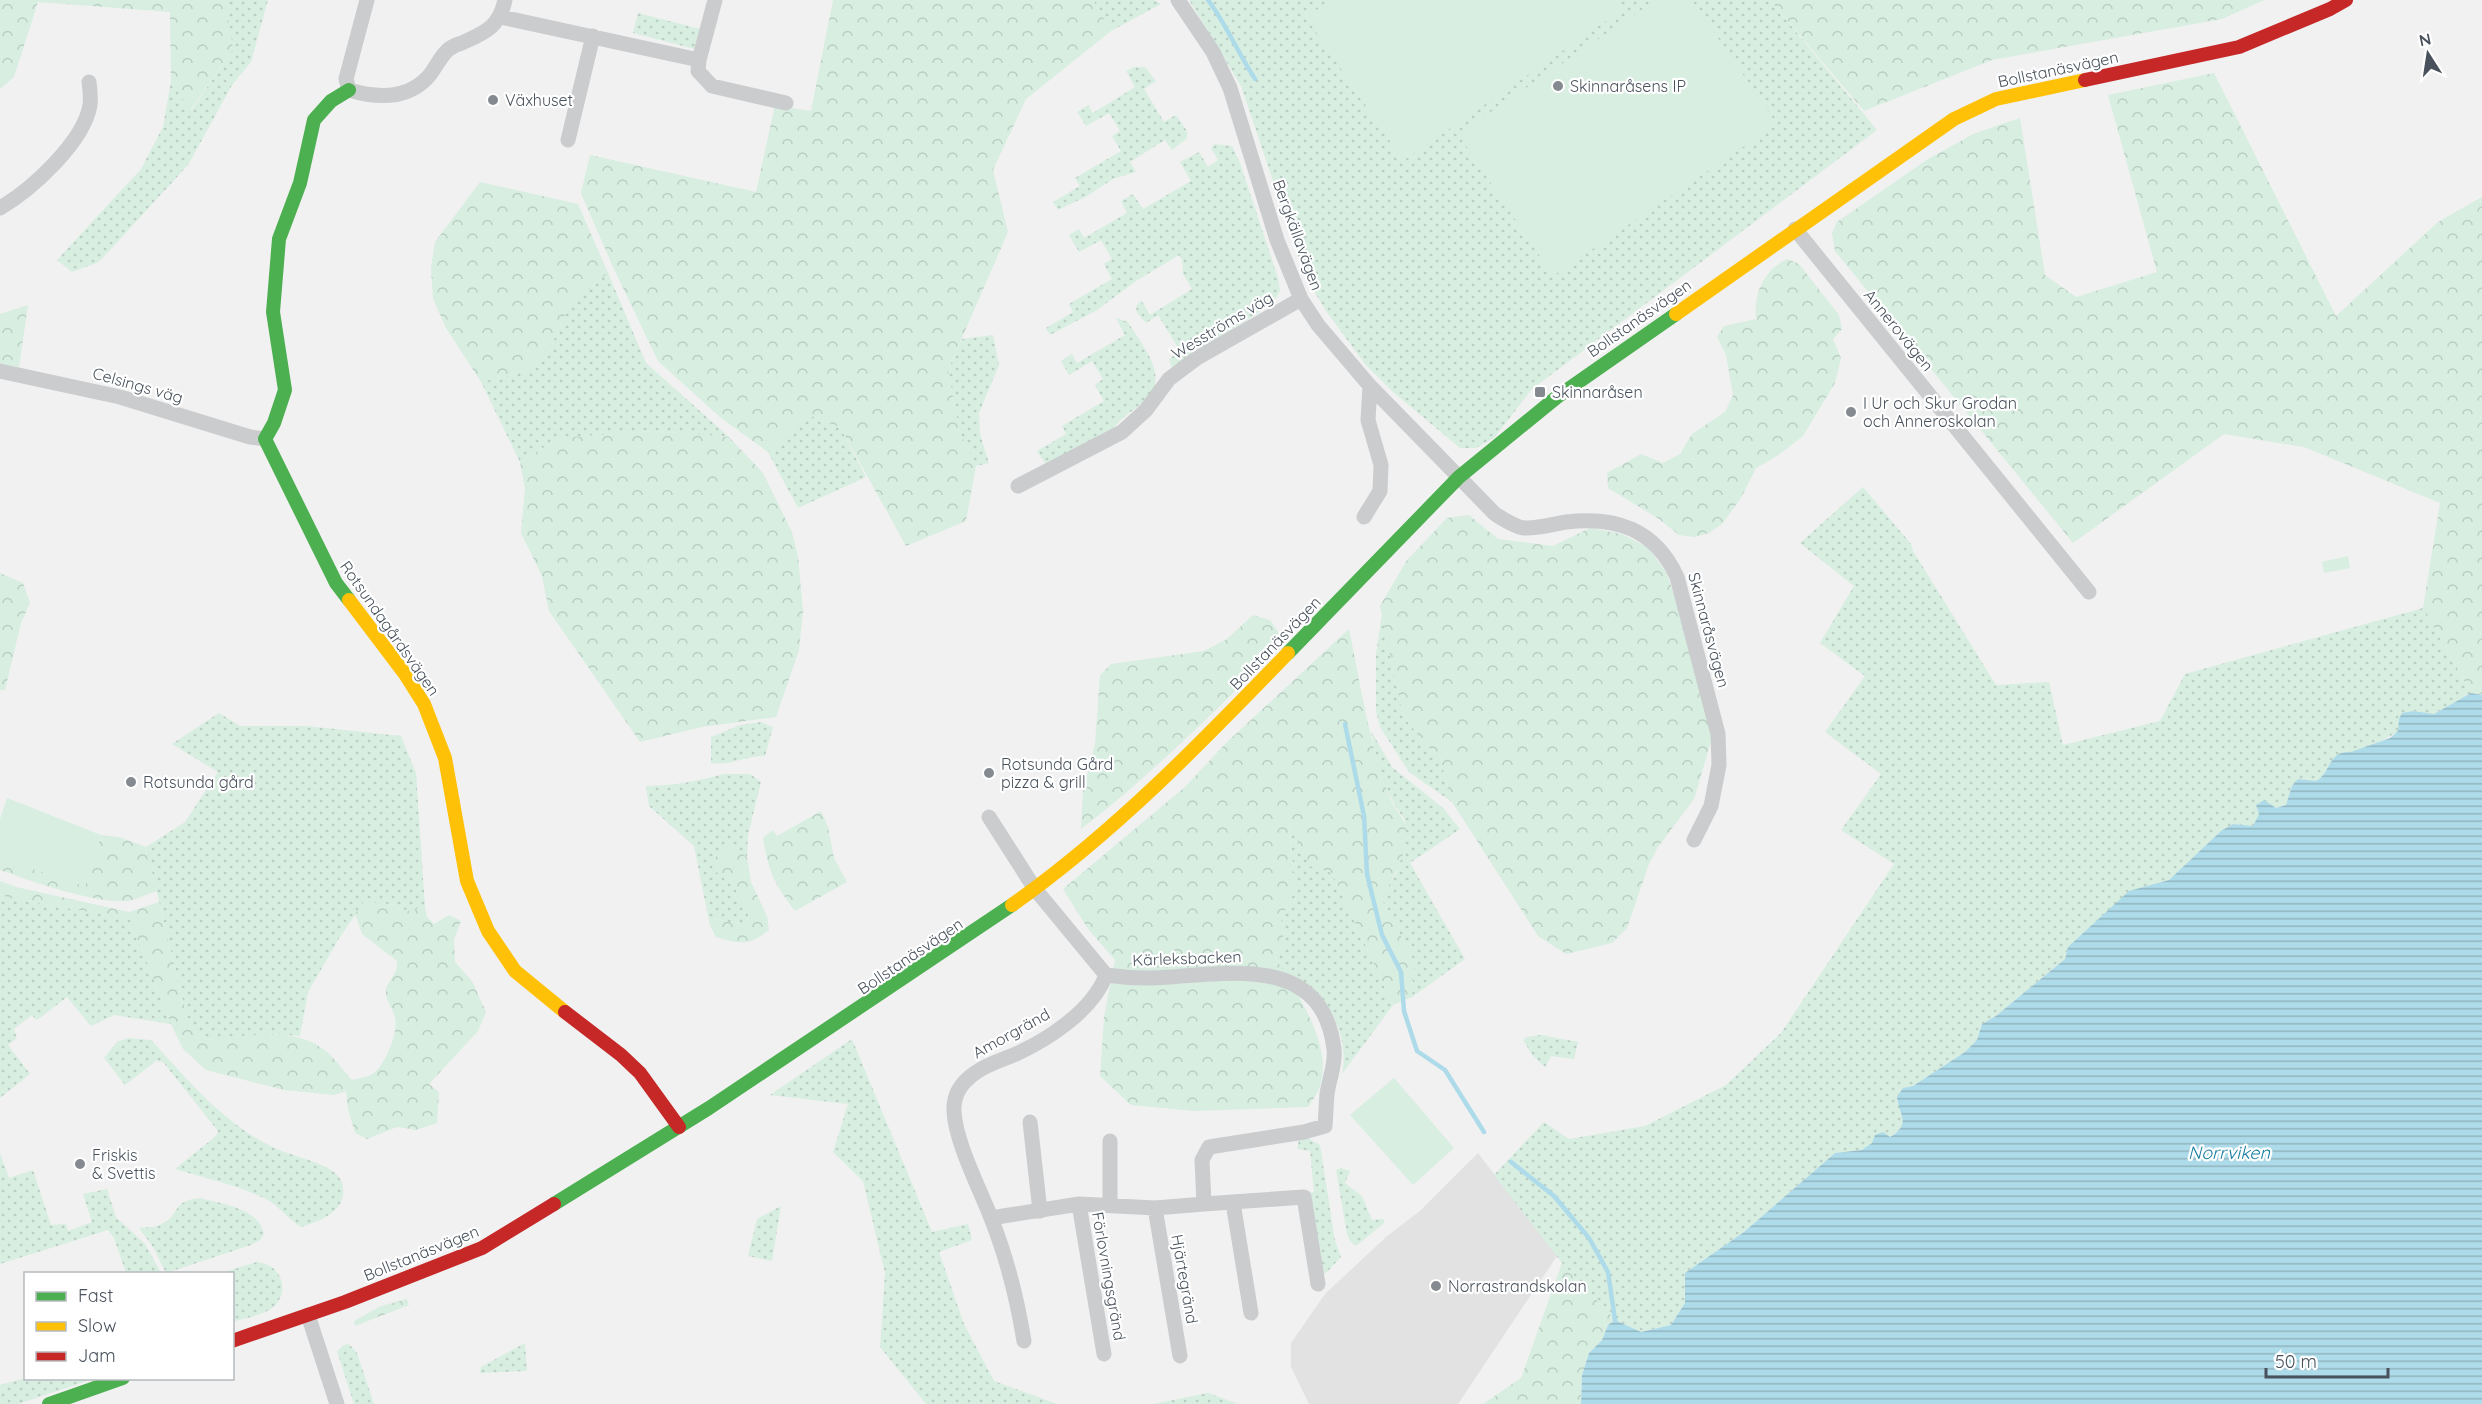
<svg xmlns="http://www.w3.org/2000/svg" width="2482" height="1404" viewBox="0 0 2482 1404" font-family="Quicksand,sans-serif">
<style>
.education{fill:#e3e2e2}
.green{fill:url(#green-dots)}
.forest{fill:url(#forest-crowns)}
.pitch{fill:#d7eee1}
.water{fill:url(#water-rules)}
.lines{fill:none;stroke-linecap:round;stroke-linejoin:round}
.stream{stroke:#aedbe9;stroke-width:4.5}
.street{stroke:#cbccce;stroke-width:15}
.fast{stroke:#4caf50;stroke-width:14}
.slow{stroke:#ffc107;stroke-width:14}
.jam{stroke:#c62828;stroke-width:14}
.poi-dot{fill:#848a90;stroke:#fff;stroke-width:2}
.labels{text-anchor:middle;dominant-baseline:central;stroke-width:4.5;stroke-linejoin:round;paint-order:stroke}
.street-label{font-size:16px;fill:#49525c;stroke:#fff}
.poi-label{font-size:16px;fill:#49525c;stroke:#fff;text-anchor:start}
.water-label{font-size:18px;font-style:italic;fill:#177ea1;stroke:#fff}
</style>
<defs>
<pattern id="green-dots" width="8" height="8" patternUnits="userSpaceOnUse" patternTransform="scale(1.5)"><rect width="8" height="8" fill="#d7eee1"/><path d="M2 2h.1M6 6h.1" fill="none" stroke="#bacec3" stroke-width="1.8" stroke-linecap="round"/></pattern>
<pattern id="forest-crowns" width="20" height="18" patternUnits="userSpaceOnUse" patternTransform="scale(1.5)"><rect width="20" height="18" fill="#d7eee1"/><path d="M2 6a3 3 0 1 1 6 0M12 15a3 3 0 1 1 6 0" fill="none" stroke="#bacec3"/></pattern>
<pattern id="water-rules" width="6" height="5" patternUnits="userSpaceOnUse" patternTransform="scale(1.5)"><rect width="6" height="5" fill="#aedbe9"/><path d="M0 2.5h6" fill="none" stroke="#90b4c0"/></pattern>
</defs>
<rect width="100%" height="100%" fill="#f1f1f1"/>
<!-- education -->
<path class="education" d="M1478 1153 1557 1256 1458 1404H1309L1291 1367V1343L1325 1294 1386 1237 1421 1210Z"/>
<!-- green -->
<path class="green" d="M225 0H268L251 62 232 85 188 165 99 262 72 272 57 260 141 169 163 127 171 81 191 111 233 49Z
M1093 0H1154L1161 4 1111 31Z
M1189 0H1770L1877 130 1532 389 1494 438 1476 448H1460L1393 392 1365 364 1326 311 1305 276 1241 86Z
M638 13 700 29 695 49 633 33Z
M1134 67H1145L1156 81 1144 89 1164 122 1176 115 1187 131V138L1172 150 1165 140 1130 162 1136 172 1113 179 1087 196 1058 210 1053 202 1080 186 1075 178 1121 151 1112 136 1120 131 1109 113 1086 126 1077 112 1088 105 1093 113 1135 87 1126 71Z
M1215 144 1232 146 1240 163 1278 278 1280 291 1272 304 1172 368 1169 359 1180 351 1158 315 1146 323 1137 313 1136 307 1141 300 1150 315 1192 289 1183 274 1182 260 1179 255 1136 281 1097 310 1050 335 1046 328 1073 312 1069 304 1112 279 1104 264 1112 259 1101 240 1079 252 1069 235 1079 229 1084 238 1127 213 1121 201 1133 194 1143 209 1191 181 1180 162 1199 152 1208 167 1218 160 1211 148Z
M608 273 646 363 729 437 654 431 559 438 520 462 481 382 526 371 553 342 569 306Z
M1116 318 1128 322C1141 344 1171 377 1146 400 1136 410 1122 415 1115 427L1071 452 1045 463 1037 451 1066 434 1062 426 1104 401 1095 385 1103 379 1092 361 1069 375 1061 361 1072 354 1077 363 1125 335Z
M993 335 999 365 979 413 980 434 989 463 976 466 960 433 948 370 962 339Z
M806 414 840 427 866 477 798 508 768 452Z
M1863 487 1911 544 1913 551 1996 685 2049 682 2063 745 2160 721 2185 674 2423 608 2471 693 2434 714 2413 711 2399 719 2398 731C2389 738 2362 751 2351 752 2342 753 2349 750 2342 753 2324 762 2329 777 2313 782L2301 779 2292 786 2286 805 2276 808 2264 801 2256 805 2259 814 2253 826 2233 824 2218 834 2169 880 2145 888 2142 887 2065 959 1996 1016 1982 1024 1977 1040 1965 1052 1913 1086 1903 1088 1897 1102 1903 1112 1902 1127 1897 1133 1862 1150 1835 1153 1744 1232 1685 1273V1303L1671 1325 1641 1332 1615 1320 1562 1263 1494 1175 1544 1122 1569 1139 1645 1126 1726 1085 1781 1033 1894 864 1841 830 1881 774 1825 732 1865 676 1820 643 1854 586 1800 543Z
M1382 614 1403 716 1429 748 1440 757 1452 802 1409 772 1380 727 1376 711V654Z
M219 713 240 726H306L401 736 416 773 425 907 408 911 388 904 364 902 338 940 308 992 300 1036 275 1034 206 1040 189 1026 146 847 185 822 218 772 172 744Z
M761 722 773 727 765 756C747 755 730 766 711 763V737L740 725Z
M1371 731 1392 767 1443 808 1460 829 1410 863 1465 959 1412 997 1414 961 1381 898 1397 872 1405 820C1384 793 1377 764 1371 731Z
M724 774H750L761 782 748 835 747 857 730 846 723 878 733 883 737 888 735 898 749 911 746 923 740 924 714 919 710 926 694 846 649 806 646 786C673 786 698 781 724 774Z
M1289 822 1310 866 1332 873 1393 1005 1342 1074C1349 1042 1333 1002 1305 983 1299 979 1289 978 1284 973 1280 969 1278 961 1275 956L1284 946 1281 918 1295 891Z
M0 894 9 898 130 919 171 1024 114 1015 91 1026 67 997 40 1018 36 1020 32 1015 14 1029 17 1038 8 1045 30 1074 0 1098Z
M1541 1035 1578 1042 1574 1059 1551 1056 1545 1067 1533 1056 1523 1040 1527 1037Z
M128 1038 151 1040C190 1082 225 1126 279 1150 295 1157 338 1165 342 1183 350 1210 321 1221 301 1227 287 1219 279 1205 264 1198 237 1185 205 1178 175 1169L216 1136 218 1131 163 1062 156 1061 125 1085 104 1058 117 1042Z
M852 1039 932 1232 968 1224 972 1240 939 1252 964 1324 994 1381 1057 1404H926L880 1347 885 1273 863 1181 833 1152 848 1104 770 1095Z
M1305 1137 1320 1145 1335 1241 1341 1257 1326 1273 1322 1274 1308 1193 1314 1192 1310 1151 1297 1149 1299 1139Z
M0 1153 9 1178 33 1170 51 1225 66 1224 68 1231 92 1222 83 1194 107 1189 116 1217 145 1244 161 1273H126L114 1238 108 1230 0 1264Z
M1341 1168 1350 1171 1345 1183 1362 1196 1372 1220 1384 1219V1223L1356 1246 1350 1241 1347 1234 1336 1170Z
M200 1198C222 1204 259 1208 264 1234L260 1240 251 1245 166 1273 153 1247 139 1228C147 1227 155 1228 162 1224 181 1214 171 1201 200 1198Z
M781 1206 772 1261 748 1256 757 1219Z
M257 1262C285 1265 291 1297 269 1310 259 1316 244 1318 233 1322L232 1274 221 1273Z
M525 1343 527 1371 480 1373 481 1367Z
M349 1344 357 1353 374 1404H354L337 1351 344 1345Z
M25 1378H26L93 1379 18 1404H0V1385Z
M1208 1393 1238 1404H1153Z"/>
<!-- forest -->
<path class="forest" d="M0 0H225L233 49 190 111 171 81 170 12 38 2 14 77 0 89Z
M833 0H1093L1111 31 1026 99 993 170 1008 232 948 370 960 433 976 466 966 521 906 546 840 427 806 414 768 452 721 418 658 361 613 267 581 193 590 155 756 192 775 105 811 111Z
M1770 0H2264L2222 19 1992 60 1864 111Z
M2214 73 2336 316 2438 222 2482 197V695L2471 693 2423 608 2440 503 2304 447 2224 434 2073 543 1835 251 1832 233 1837 222 1928 159 1973 134 2020 118 2045 275 2076 297 2157 272 2108 95Z
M480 182 578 204 608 273 569 306 553 342 526 371 481 382 446 328 433 299 431 268 435 242Z
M1787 259 1799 264 1839 315 1842 329 1833 339 1841 358 1835 383 1803 436 1777 456 1756 468 1741 498 1722 524 1709 533 1695 537 1679 535 1659 519 1608 488 1607 473 1641 454 1663 463 1680 454 1692 434 1725 412 1733 395 1726 355 1717 337 1724 326 1756 319C1753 294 1764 270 1787 259Z
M28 305 19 367 0 364V314Z
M654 431 729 437 763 473 792 532 798 556 803 611 799 650 776 717 702 727 640 742 549 611 542 576 521 533 525 489 520 462 559 438Z
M1469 515 1498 539 1553 546 1590 528 1622 534 1649 548 1667 574 1681 615 1713 735 1694 799 1658 847 1649 864 1627 928 1612 943 1566 954 1538 936 1452 802 1440 757 1429 748 1403 716 1380 606 1407 560 1447 518Z
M0 573 23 583 30 603 21 623 5 690H0Z
M1253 615 1270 620 1281 636C1267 664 1241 684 1220 706 1175 749 1131 791 1081 829L1083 791 1095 744 1100 675 1111 664 1204 651 1227 639Z
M1349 629C1361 686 1369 745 1390 798 1397 815 1408 818 1406 839 1403 862 1393 879 1381 898L1414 961 1412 997 1393 1005 1332 873 1310 866 1289 824 1295 891 1281 918 1284 946 1275 957C1296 994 1333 1041 1320 1086 1318 1093 1312 1101 1308 1107L1194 1111 1131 1105 1100 1076 1104 1017 1115 960 1088 929 1063 889 1185 787 1226 743Z
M821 811 828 827 834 858 847 882 795 911C774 883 769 873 763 838L773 830 777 836Z
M101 835 119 837 146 847 157 891C147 894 136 900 126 901 96 904 30 881 0 870V858L85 886Z
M730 846 747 857 751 882 767 916 769 930C750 946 738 944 716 937L710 926 714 919 740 924 747 922 749 911 735 898 737 888 712 869 717 854Z
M0 881 16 887 129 912 159 902 189 1026 206 1040C246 1037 293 1024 327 1052 336 1060 344 1071 352 1080 359 1078 369 1077 374 1073 386 1063 399 1031 395 1017 393 1008 385 1001 386 991 388 978 398 976 397 961L362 934 355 914 364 901 388 904 408 911 425 907 427 917 434 924 449 915 461 921 454 940 455 962 472 981 486 1012 478 1031 429 1084 439 1092 437 1123 416 1130 397 1127 367 1139 355 1133 348 1109 346 1091 334 1095 284 1090 206 1070 183 1049 171 1024 130 919 9 898 0 894Z
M1562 1263 1615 1320 1608 1325 1602 1340 1589 1353 1582 1375 1581 1404H1483L1521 1378Z
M407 1299 409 1305 355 1326 354 1321 381 1306Z"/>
<!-- pitch -->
<path class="pitch" d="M1331 0H1615L1622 10 1403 161 1306 17Z
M1656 0H1692L1777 124 1553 276 1458 134Z
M2348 556 2350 568 2324 573 2322 562Z
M7 798 101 835 85 886 0 858V819Z
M1394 1078 1454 1148 1413 1185 1350 1115Z"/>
<!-- water -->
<path class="water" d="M2471 693 2482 695V1404H1581L1582 1375 1589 1353 1602 1340 1608 1325 1615 1320 1641 1332 1671 1325 1685 1303V1273L1744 1232 1835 1153 1862 1150 1872 1143 1875 1135 1883 1132 1890 1137C1912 1124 1899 1115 1897 1097L1903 1088 1913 1086 1965 1052 1977 1040 1982 1024 1996 1016 2065 959 2068 947 2129 891 2169 880 2221 831 2233 824 2253 826 2259 814 2256 805 2264 800 2276 808 2286 805 2292 786 2298 779 2316 781C2331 773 2328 750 2351 752L2390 738 2398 731 2399 719 2402 713 2413 711 2434 714Z"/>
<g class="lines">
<!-- stream -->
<path class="stream" d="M1208 0C1226 24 1238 53 1255 79
M1345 724 1364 816 1367 874 1382 935 1401 972 1404 1011 1417 1051 1445 1070 1484 1132
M1511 1162 1554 1196 1589 1238 1608 1272 1615 1320"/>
<!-- street -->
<path class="street" d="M367 0 346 79 349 90C376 98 406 100 427 78 435 70 440 56 449 49 453 46 458 44 462 43 486 32 499 27 505 0
M1178 0 1213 52 1230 88 1277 240 1301 299 1318 325 1370 386 1495 514C1503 519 1515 527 1524 528 1538 529 1553 524 1566 522 1616 516 1655 529 1677 577L1718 734 1719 765 1711 806 1694 840
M501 17 699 60 715 0
M699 60 698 71 712 86 786 103
M568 140 593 36
M0 208C31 190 84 142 90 105 91 97 90 90 89 82
M1795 229 2089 592
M0 371 120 397 250 437 265 439
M1018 486 1122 432 1146 410 1169 379 1197 358 1301 299
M1364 517 1380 491 1381 465 1368 420 1370 386
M989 817 1035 889 1106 975C1127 978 1148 979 1170 977 1237 972 1323 958 1334 1049 1336 1064 1329 1079 1327 1094 1326 1104 1326 1115 1325 1126L1304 1132 1209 1147 1202 1160 1204 1204 1155 1208 1079 1204 991 1218
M1030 1122 1040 1211
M1233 1203 1251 1313
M1079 1204 1104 1354
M1204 1204 1304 1197 1318 1284
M1110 1205V1141
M1155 1208 1180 1356
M308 1315 337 1404
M1024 1341C1017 1298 1007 1258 991 1218 980 1189 955 1141 954 1111 953 1094 962 1082 975 1073 987 1064 1002 1060 1016 1054 1049 1039 1093 1010 1106 975"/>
<!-- fast -->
<path class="fast" d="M349 600 336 583 265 439 274 423 285 390 273 312 279 239 300 183 314 120 331 101 349 90
M1288 653 1459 477 1557 397 1676 314
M554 1204 709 1108 1012 905
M49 1404 123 1378"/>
<!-- slow -->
<path class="slow" d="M1676 314 1954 119 1996 99 2085 80
M349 600 405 674 424 704 445 758 467 881 488 931 515 971 565 1012
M1012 905C1114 833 1202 742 1288 653"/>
<!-- jam -->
<path class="jam" d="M2085 80 2239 47 2330 9 2346 0
M565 1012 621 1055 640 1073 679 1127
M232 1341 345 1302 482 1248 554 1204"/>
</g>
<!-- markers -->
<g class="poi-dot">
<circle cx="1558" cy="86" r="6"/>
<circle cx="493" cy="100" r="6"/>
<rect x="1534" y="386" width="12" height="12" rx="3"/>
<circle cx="1851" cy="412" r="6"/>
<circle cx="989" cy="773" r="6"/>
<circle cx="131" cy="782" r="6"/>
<circle cx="80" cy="1164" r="6"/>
<circle cx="1436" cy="1286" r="6"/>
</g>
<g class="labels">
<!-- street labels -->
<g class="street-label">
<text transform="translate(2058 69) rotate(-12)">Bollstanäsvägen</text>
<text transform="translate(1298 235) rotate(70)">Bergkällavägen</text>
<text transform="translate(1639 318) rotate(-35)">Bollstanäsvägen</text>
<text transform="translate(1222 325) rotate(-31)">Wesströms väg</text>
<text transform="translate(1899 330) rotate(51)">Annerovägen</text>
<text transform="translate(138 385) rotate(16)">Celsings väg</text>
<text transform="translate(390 628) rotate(55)">Rotsundagårdsvägen</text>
<text transform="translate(1709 630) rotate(75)">Skinnaråsvägen</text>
<text transform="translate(1275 643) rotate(-46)">Bollstanäsvägen</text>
<text transform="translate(910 956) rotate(-34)">Bollstanäsvägen</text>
<text transform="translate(1187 958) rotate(-2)">Kärleksbacken</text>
<text transform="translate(1011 1033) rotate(-29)">Amorgränd</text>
<text transform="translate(421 1253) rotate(-22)">Bollstanäsvägen</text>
<text transform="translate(1109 1276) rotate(80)">Förlovningsgränd</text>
<text transform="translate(1185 1279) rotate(80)">Hjärtegränd</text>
</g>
<!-- poi labels -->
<g class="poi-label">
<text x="1570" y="86">Skinnaråsens IP</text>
<text x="505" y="100">Växhuset</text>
<text x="1552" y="392">Skinnaråsen</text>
<text x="1863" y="403">I Ur och Skur Grodan<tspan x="1863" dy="18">och Anneroskolan</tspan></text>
<text x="1001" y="764">Rotsunda Gård<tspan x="1001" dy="18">pizza &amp; grill</tspan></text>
<text x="143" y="782">Rotsunda gård</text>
<text x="92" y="1155">Friskis<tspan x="92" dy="18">&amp; Svettis</tspan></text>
<text x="1448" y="1286">Norrastrandskolan</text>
</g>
<!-- water labels -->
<g class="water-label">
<text x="2229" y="1152">Norrviken</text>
</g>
</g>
<!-- legend -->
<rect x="24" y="1272" width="210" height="108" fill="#ffffff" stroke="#b6babe" stroke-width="1.5"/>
<rect x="36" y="1292" width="30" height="9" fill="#4caf50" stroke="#b6babe" stroke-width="1.5"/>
<text x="78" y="1302" font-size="18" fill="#49525c">Fast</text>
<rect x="36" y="1322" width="30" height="9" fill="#ffc107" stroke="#b6babe" stroke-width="1.5"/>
<text x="78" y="1332" font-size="18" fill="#49525c">Slow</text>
<rect x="36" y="1352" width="30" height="9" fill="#c62828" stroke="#b6babe" stroke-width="1.5"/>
<text x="78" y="1362" font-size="18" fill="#49525c">Jam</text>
<!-- north arrow -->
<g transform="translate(2428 54) rotate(348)" stroke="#ffffff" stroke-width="4.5" paint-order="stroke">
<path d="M0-4.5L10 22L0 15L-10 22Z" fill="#49525c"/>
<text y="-9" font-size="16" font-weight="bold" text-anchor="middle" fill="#49525c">N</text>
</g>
<!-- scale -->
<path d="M2266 1368v9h122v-9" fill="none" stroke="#49525c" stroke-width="3"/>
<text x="2275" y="1368" font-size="18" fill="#49525c" stroke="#ffffff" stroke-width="4.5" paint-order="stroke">50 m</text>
</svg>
